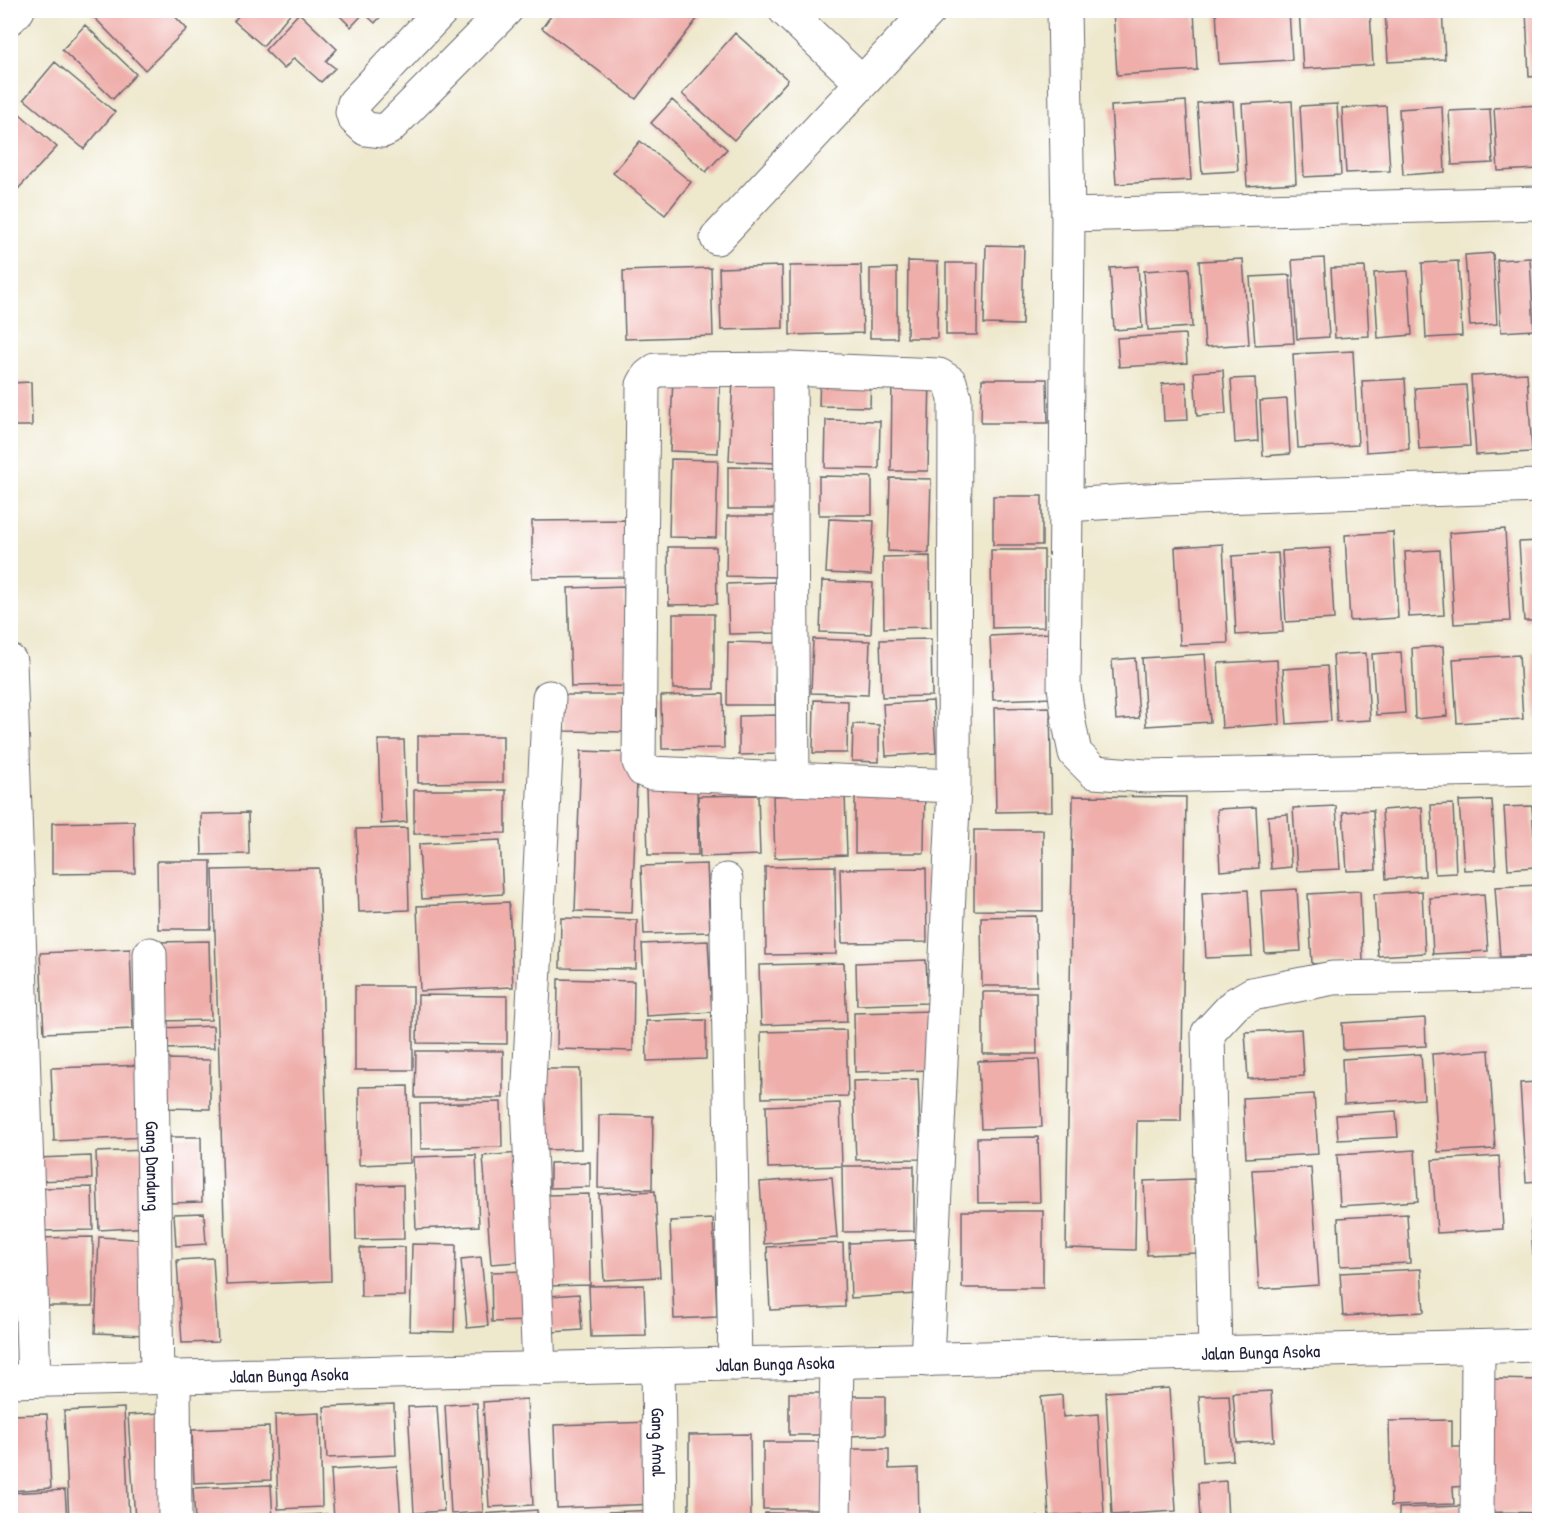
<svg xmlns="http://www.w3.org/2000/svg" width="1550" height="1531" viewBox="0 0 1550 1531" font-family="'Patrick Hand',sans-serif">
<style>
.building{fill:#efaeaa}
.lines{fill:none;stroke-linecap:round;stroke-linejoin:round}
.minor-casing{stroke:#69676e;stroke-width:35}
.minor{stroke:#fff;stroke-width:33}
.labels{text-anchor:middle;dominant-baseline:central;stroke-width:4.5;stroke-linejoin:round;paint-order:stroke}
.street-label{font-size:18px;fill:#22223b;stroke:#fff}
</style>
<rect width="100%" height="100%" fill="#fff"/>
<filter id="ink" filterUnits="userSpaceOnUse"><feTurbulence type="fractalNoise" baseFrequency=".0167" numOctaves="2"/><feDisplacementMap in="SourceGraphic" scale="12" xChannelSelector="R" yChannelSelector="G"/><feConvolveMatrix kernelMatrix="1 2 1 2 8 2 1 2 1" color-interpolation-filters="sRGB"/></filter>
<filter id="wash" filterUnits="userSpaceOnUse"><feTurbulence type="fractalNoise" baseFrequency=".008" numOctaves="4" result="noise"/><feDisplacementMap in="SourceGraphic" scale="24" xChannelSelector="R" yChannelSelector="G"/><feGaussianBlur stdDeviation="1.35" result="paint"/><feColorMatrix in="noise" values="0 0 0 0 0 0 0 0 0 0 0 0 0 0 0 0 0 1.4 0 .05"/><feComposite in="paint" operator="in"/></filter>
<g filter="url(#wash)">
<rect width="100%" height="100%" fill="#eee8cd"/>
<g id="blocks">
<!-- building -->
<path class="building" d="M93 10H169L187 29 145 70 90 13Z
M243 10H293L263 46 234 21Z
M334 10H386L375 23 364 13 351 27Z
M555 10H704L636 99 542 28Z
M1113 10H1194L1197 70 1117 75Z
M1216 10H1289L1292 60 1219 64Z
M1299 10H1370L1373 65 1303 69Z
M1385 10H1442L1445 59 1388 62Z
M1526 10H1540V76L1529 77Z
M299 13 337 49 326 61 335 68 321 82 294 58 284 69 265 50Z
M85 25 136 74 113 99 62 50Z
M735 33 788 80 734 140 682 94Z
M55 62 115 112 84 149 24 99Z
M672 100 727 149 706 172 651 123Z
M1186 101 1191 180 1116 184 1111 106Z
M1233 101 1238 171 1202 173 1197 103Z
M1292 101 1296 183 1247 186 1242 104Z
M1337 104 1341 175 1304 177 1300 106Z
M10 105 57 147 18 189 10 183Z
M1537 105 1540 169 1498 171 1494 108Z
M1386 106 1390 171 1346 173 1342 108Z
M1442 106 1445 172 1403 175 1399 109Z
M1490 109 1493 163 1452 165 1449 111Z
M640 141 691 182 665 215 613 173Z
M986 245 1024 246 1022 325 984 324Z
M1540 245V306H1538L1534 246Z
M1493 253 1497 324 1470 326 1465 255Z
M1324 258 1329 337 1297 339 1292 260Z
M1530 258 1534 330 1501 332 1497 260Z
M1243 259 1249 344 1205 347 1199 261Z
M908 261 938 262 937 338H907Z
M1458 261 1462 336 1426 338 1422 263Z
M946 263H978L977 335H946Z
M861 265 863 333 790 335V266Z
M782 266 783 328 721 330 719 268Z
M1138 266 1142 328 1114 330 1110 268Z
M1365 267 1369 336 1335 338 1331 268Z
M711 268 713 336 625 339 623 271Z
M897 268V338H870V269Z
M1189 268 1192 327 1148 330 1144 271Z
M1408 271 1412 335 1378 338 1374 273Z
M1290 275 1294 343 1255 345 1250 277Z
M1185 334 1187 363 1119 367 1117 338Z
M1535 344H1540V382H1538Z
M1353 351 1358 445 1298 448 1293 354Z
M1223 370 1226 414 1197 416 1194 372Z
M1527 373 1532 452 1476 455 1471 376Z
M820 374H871L870 407 819 406Z
M892 375H930L928 471H891Z
M673 377 720 378 718 453 670 451Z
M1255 378 1258 441 1235 443 1231 379Z
M733 379 781 381 778 463 729 461Z
M982 379H1047L1048 423H981Z
M1405 379 1409 449 1366 452 1362 381Z
M31 382 32 426H10V383Z
M1186 382 1188 420 1164 421 1162 384Z
M1466 385 1470 446 1419 449 1415 388Z
M1287 399 1290 454 1263 456 1260 401Z
M826 420 880 421 879 469 825 468Z
M671 459 718 460 716 538 669 537Z
M728 467 779 468 778 509H728Z
M819 476 872 477V515H819Z
M890 478 931 479 929 553 888 551Z
M993 496H1042V545H993Z
M727 516H778L777 577 726 576Z
M829 519 874 521 871 575 826 573Z
M628 520 629 577 532 578V521Z
M1505 529 1510 621 1454 624 1449 533Z
M1393 532 1398 618 1350 621 1345 535Z
M1540 541V621H1524L1519 542Z
M1223 544 1228 643 1180 645 1175 547Z
M668 547H716L717 604 669 605Z
M1330 548 1334 619 1286 622 1282 551Z
M991 550H1044V627L992 628Z
M1440 550 1444 615 1409 617 1405 552Z
M1278 553 1283 632 1236 635 1232 556Z
M930 556 931 627 884 628 883 557Z
M822 581 873 583 871 634 820 632Z
M776 582 778 633 729 634 727 584Z
M624 586 627 686 571 687 568 588Z
M673 614H714V689H673Z
M1052 633 1054 698 993 700 990 636Z
M813 639 870 641 868 695 811 693Z
M931 639 932 696 882 697 880 640Z
M728 642 776 643 775 705H727Z
M1443 646 1447 716 1415 719 1412 648Z
M1401 652 1405 713 1376 715 1372 654Z
M1532 652H1540V720H1536Z
M1366 653 1370 720 1337 722 1333 655Z
M1205 654 1210 722 1146 726 1142 658Z
M1519 655 1523 719 1457 723 1453 659Z
M1135 658 1139 718 1116 720 1112 660Z
M1277 660 1280 724 1222 728 1218 663Z
M1327 666 1331 721 1287 724 1283 669Z
M723 694 724 748 662 749 661 696Z
M565 695H627V732L564 731Z
M814 700 848 701 847 753H813Z
M933 701 936 753 886 756 883 704Z
M1050 707 1052 811 996 812 994 708Z
M780 715V754L739 755V716Z
M853 724 879 725V762L852 761Z
M418 736H503V782L418 783Z
M378 740H404L407 822 381 824Z
M581 751 638 753 632 913 575 911Z
M697 786 698 855H648L646 787Z
M855 787H925L924 853H855Z
M414 790H506V833L414 834Z
M845 794 847 855 775 858 773 796Z
M758 795 760 855 700 857 698 796Z
M1073 796 1186 797 1181 1121H1137L1135 1250 1066 1248Z
M1492 800 1496 869 1464 870 1459 801Z
M1453 804 1456 873 1435 874 1431 805Z
M1336 806 1340 869 1297 871 1293 808Z
M1532 806 1536 867 1508 869 1504 807Z
M1256 807 1259 868 1220 871 1217 809Z
M1422 807 1425 876 1386 879 1382 810Z
M1373 810 1376 870 1347 871 1343 812Z
M248 813 249 854 202 855 201 814Z
M1288 814 1291 867 1271 869 1268 816Z
M134 821 135 873 52 874V823Z
M407 828 409 910 359 912 356 829Z
M974 830H1043V911L974 910Z
M500 840 503 894 422 899 419 844Z
M157 861H211V929H158Z
M707 864 710 932 644 934 641 866Z
M835 866 836 954 766 955 765 867Z
M319 868 331 1281 226 1285 213 870Z
M926 868 927 942 842 943 840 869Z
M1540 885V955L1500 957 1495 887Z
M1297 889 1301 951 1265 953 1261 891Z
M1248 890 1252 956 1206 958 1202 893Z
M1360 891 1363 961 1312 964 1308 894Z
M1422 891 1425 953 1378 956 1374 894Z
M1484 894 1488 951 1433 954 1430 898Z
M509 902 513 987 420 991 417 906Z
M1036 916 1037 986H982L981 917Z
M561 918 637 920 636 969 560 968Z
M209 941 211 1020 160 1021 158 942Z
M708 941 712 1012 646 1016 642 944Z
M130 949 133 1029 44 1033 40 953Z
M926 960 928 1003 857 1005 856 963Z
M844 963 847 1022 761 1025 759 965Z
M558 979 634 981 633 1051 557 1049Z
M355 986H413V1070H355Z
M983 992H1036L1037 1054H983Z
M418 995 507 996V1044L417 1043Z
M933 1011 934 1070 855 1072 854 1013Z
M1425 1018 1426 1046 1343 1050 1342 1023Z
M706 1020V1059L647 1061 646 1021Z
M213 1026 214 1048 160 1049V1028Z
M1301 1029 1304 1076 1248 1079 1245 1032Z
M846 1030 848 1096 762 1098 761 1032Z
M1489 1050 1495 1149 1438 1152 1432 1054Z
M416 1051H503V1098H415Z
M1421 1054 1424 1099 1344 1104 1342 1059Z
M164 1059 210 1060V1109L164 1108Z
M1039 1059 1042 1127 981 1129 978 1061Z
M146 1065 148 1137 54 1141 51 1068Z
M544 1069H580L581 1149 544 1150Z
M918 1079 921 1159 856 1160 853 1081Z
M1540 1082V1181L1526 1182 1520 1083Z
M408 1086 410 1163 359 1165V1087Z
M1314 1094 1318 1154 1246 1158 1243 1098Z
M501 1102 502 1147 421 1149 420 1104Z
M840 1103 842 1166 768 1168 766 1106Z
M1396 1111 1398 1137 1338 1140 1336 1115Z
M599 1115 653 1116 652 1189 598 1188Z
M170 1137H201L202 1202 171 1203Z
M1038 1137 1040 1202 978 1203 977 1138Z
M147 1150 151 1227 99 1230 96 1152Z
M1415 1150 1418 1201 1340 1206 1337 1155Z
M521 1153 529 1261 491 1264 483 1156Z
M476 1155 479 1226 416 1229 413 1157Z
M91 1156 92 1179 36 1181V1158Z
M1499 1156 1503 1229 1437 1233 1432 1160Z
M590 1162V1187L550 1188V1163Z
M842 1166H914V1231L843 1232Z
M1311 1167 1319 1285 1259 1289 1252 1170Z
M832 1177 837 1238 764 1244 760 1182Z
M1194 1179 1197 1253 1147 1255 1144 1181Z
M403 1185 404 1239 356 1240 355 1186Z
M92 1187 93 1230 38 1231V1188Z
M655 1191 660 1277 604 1280 599 1194Z
M589 1194 590 1285 549 1286 548 1195Z
M962 1211H1043V1288H962Z
M204 1213 206 1244 176 1246 174 1214Z
M1407 1214 1410 1263 1340 1266 1338 1218Z
M713 1219 717 1317 674 1319 670 1221Z
M1531 1221H1540V1307H1536Z
M16 1234 20 1324H10V1235Z
M93 1237V1306H35L34 1238Z
M99 1237 150 1240 146 1335 95 1333Z
M915 1240 917 1294 851 1298 849 1243Z
M843 1243 845 1307 770 1310 767 1247Z
M412 1244 456 1245 454 1332 410 1331Z
M405 1247V1296L361 1297 360 1248Z
M481 1257 488 1326 467 1328 461 1259Z
M213 1258 218 1342 182 1343 177 1260Z
M1421 1269 1424 1312 1343 1316 1340 1273Z
M529 1271 531 1321 492 1322 491 1272Z
M644 1285 646 1336 591 1337 589 1286Z
M579 1294 582 1330 552 1332 550 1296Z
M1488 1379 1540 1380V1513L1487 1512Z
M1169 1388 1176 1511 1112 1515 1106 1392Z
M1271 1391 1274 1441 1237 1443 1233 1393Z
M789 1393H829V1435H789Z
M1062 1395 1063 1417 1098 1414 1104 1513 1049 1516 1041 1397Z
M1229 1395 1233 1460 1203 1462 1199 1396Z
M845 1396H885V1435L845 1436Z
M527 1399 533 1505 489 1507 483 1402Z
M477 1403 483 1512 451 1514 445 1405Z
M394 1404 396 1455 327 1458 324 1407Z
M437 1406 444 1511 414 1513 408 1407Z
M124 1408 129 1520H69L64 1411Z
M161 1413 168 1520H135L128 1415Z
M320 1413 322 1507 278 1509 275 1415Z
M47 1414 51 1488 10 1491V1415Z
M1452 1420V1447H1466L1467 1486 1453 1487 1454 1504 1391 1506 1389 1421Z
M653 1422 656 1504 557 1508 554 1425Z
M269 1427 271 1480 194 1483 192 1430Z
M750 1434 751 1520H689V1435Z
M763 1442H827V1509H763Z
M846 1449H889V1469L918 1468 919 1520H847Z
M397 1466 401 1519 334 1520 331 1470Z
M1226 1481 1228 1520H1200L1198 1483Z
M271 1485 273 1520H195L193 1488Z
M65 1490 67 1520H10V1493Z
M1463 1506 1464 1520H1399V1508Z
M537 1510 538 1520H482L481 1514Z
M657 1510V1520H608V1512Z
M765 1513 827 1514V1520H764Z
M327 1514V1520H283V1516Z
M1488 1514H1540V1520H1488Z
M606 1515V1520H544V1517Z
M1037 1517 1152 1518V1520H1037Z"/>
</g>
</g>
<g filter="url(#ink)">
<use href="#blocks" fill-opacity="0" stroke="#69676e" stroke-width="1.5"/>
<g class="lines">
<!-- minor casing -->
<g class="minor-casing">
<g id="minor">
<path d="M442 10 354 103 352 112 354 118 366 129 383 131 389 128 506 10"/>
<path d="M785 10 861 82"/>
<path d="M1064 10 1068 215 1540 203"/>
<path d="M10 18 18 10"/>
<path d="M1068 215 1066 505 1164 499 1540 486"/>
<path d="M717 238 930 10"/>
<path d="M790 369 793 780"/>
<path d="M1066 505 1064 687 1069 723 1075 753 1094 772 1146 776 1540 768"/>
<path d="M10 661 34 1380"/>
<path d="M726 880 735 1364"/>
<path id="s1" d="M150 954 157 1377"/>
<path d="M1215 1353 1208 1033 1235 1004 1252 994 1333 978 1540 974"/>
<path d="M927 1360 954 786 955 398 950 382 939 375 790 369 656 370 648 376 643 385 639 762 643 770 650 773 954 786"/>
<path id="s2" d="M658 1366 660 1520"/>
<path d="M539 1369 528 1101 549 697"/>
<path d="M174 1377 175 1520"/>
<path id="s3" d="M10 1381 1540 1345"/>
<path d="M834 1520 837 1362"/>
<path d="M1477 1520 1478 1347"/>
</g>
</g>
<!-- minor -->
<use href="#minor" class="minor"/>
</g>
</g>
<g class="labels">
<!-- street labels -->
<g class="street-label">
<text stroke="none"><textPath href="#s1" startOffset="212">Gang Dandung</textPath></text>
<text stroke="none"><textPath href="#s3" startOffset="1251">Jalan Bunga Asoka</textPath></text>
<text stroke="none"><textPath href="#s3" startOffset="765">Jalan Bunga Asoka</textPath></text>
<text stroke="none"><textPath href="#s3" startOffset="279">Jalan Bunga Asoka</textPath></text>
<text stroke="none"><textPath href="#s2" startOffset="76">Gang Amal</textPath></text>
</g>
</g>
<!-- margin -->
<rect width="1550" height="1531" fill="none" stroke="#fff" stroke-width="36"/>
</svg>
